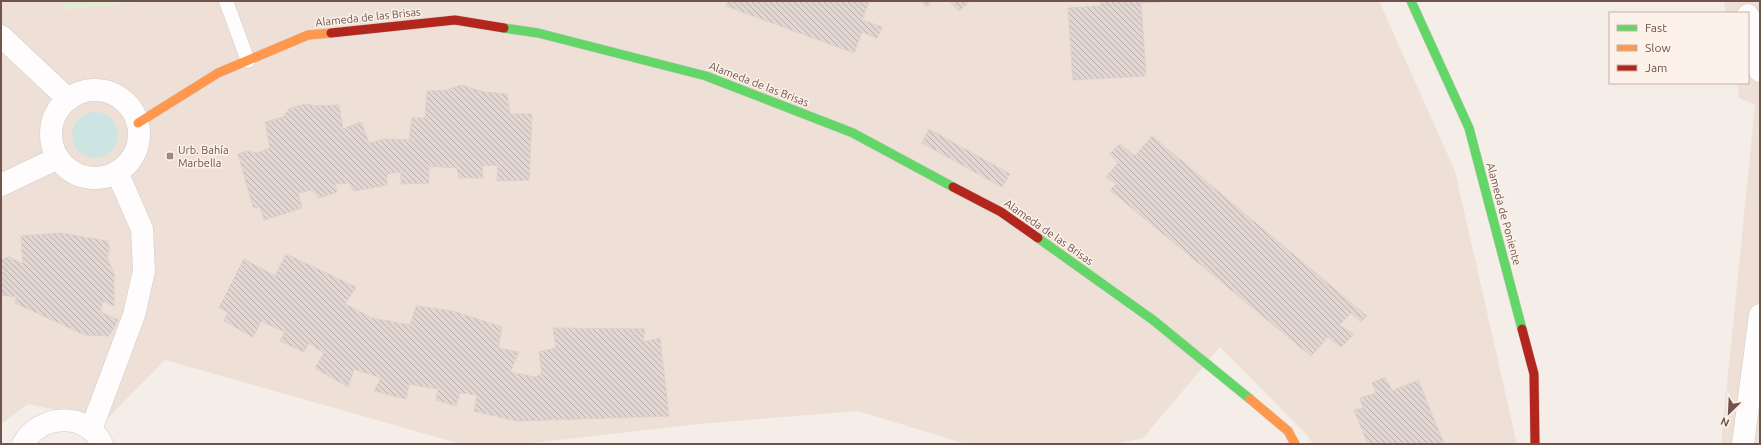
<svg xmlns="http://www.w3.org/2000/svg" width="1761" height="445" viewBox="0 0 1761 445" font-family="Ubuntu,sans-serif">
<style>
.residential{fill:#eee0d6}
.green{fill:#e4ead4}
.water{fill:#cce5e3}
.building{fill:url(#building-back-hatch);stroke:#ddd1cb}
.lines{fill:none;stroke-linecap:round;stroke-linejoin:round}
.lane-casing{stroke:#d3cac6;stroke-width:15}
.street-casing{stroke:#d3cac6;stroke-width:23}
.fast-casing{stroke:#d4cac5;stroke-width:10}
.slow-casing{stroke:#d4cac5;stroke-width:10}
.jam-casing{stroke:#d4cac5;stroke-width:10}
.lane{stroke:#fefcfc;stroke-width:14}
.street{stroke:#fefcfc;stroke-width:22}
.fast{stroke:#63d668;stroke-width:9}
.slow{stroke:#ff974d;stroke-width:9}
.jam{stroke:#b3261e;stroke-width:9}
.poi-dot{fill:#9f8983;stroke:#fdf2e9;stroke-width:1.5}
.labels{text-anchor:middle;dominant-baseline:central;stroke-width:3;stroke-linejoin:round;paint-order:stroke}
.street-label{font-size:11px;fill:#70534c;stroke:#fdf2e9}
.poi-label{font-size:11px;fill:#70534c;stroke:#fdf2e9;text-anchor:start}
</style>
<defs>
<pattern id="building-back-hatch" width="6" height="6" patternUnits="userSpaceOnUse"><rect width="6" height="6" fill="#e1d6d1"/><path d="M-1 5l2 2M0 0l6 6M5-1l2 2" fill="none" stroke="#bbb0ac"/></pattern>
</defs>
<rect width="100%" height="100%" fill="#f5eee8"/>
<!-- residential -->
<path class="residential" d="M1 1H1379L1455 171 1517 444H1313L1306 434 1220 347 1143 438 1115 444H966L858 411 699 424 524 444H461L165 360 105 421 28 404 1 424Z
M1724 1H1760V444H1721L1755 105 1739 98 1737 83H1748V13H1726Z"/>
<!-- green -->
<path class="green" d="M63 1H141V2L64 10Z"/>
<!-- water -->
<path class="water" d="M72 135a23 23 0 1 1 46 0a23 23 0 1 1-46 0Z"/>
<!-- building -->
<path class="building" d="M727 1H869L862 20 882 27 877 38 862 32 854 53 726 6Z
M921 1H933L926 7Z
M949 1H970L959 11Z
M1101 1H1176L1141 3 1146 76 1073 80 1068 8 1101 6Z
M461 85 484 92 507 94 510 114H532L529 180 497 181 498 165 482 166 483 178H459L457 168 429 166V183L401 184V172L387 174V185L354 191 349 183 335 184 337 192 319 198 312 190 298 193 302 208 264 220 261 208 253 207 238 154 246 151 257 153 270 148 265 122 283 117 290 108 306 104 315 106 339 105 343 129 361 122 369 143 385 139 409 140 412 118H425L427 91 447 90Z
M929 129 1010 174 1002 187 922 143Z
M1152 136 1367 316 1361 322 1351 313 1339 325 1354 334 1341 347 1328 337 1311 356 1110 190 1116 184 1106 177 1118 163 1109 154 1120 144 1135 156Z
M61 233 107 241 110 249 107 257 114 274V306L103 301 100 312 118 320 109 336 85 335 15 303 17 297 1 295V260L9 257 23 264 21 236Z
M286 254 356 287 345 304 372 318 410 325 416 306 453 311 502 327 498 348 519 352 510 372 535 377 542 373 539 352 556 348 553 328 645 329 643 342 660 338 669 416 516 421 474 411 477 395 460 393 456 406 436 400 438 389 409 384 406 399 374 391 381 378 354 369 348 387 315 368 324 353 309 343 304 352 280 341 285 332 261 321 253 337 224 321 228 312 219 308 244 259 275 276Z
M1385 377 1392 391 1418 380 1444 444H1368L1354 410 1363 408 1360 398 1376 393 1372 383Z"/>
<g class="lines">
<!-- lane casing -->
<g class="lane-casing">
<path id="lane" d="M226 1 248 61"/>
</g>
<!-- street casing -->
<g class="street-casing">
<path id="street" d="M1748 15 1757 38 1760 71
M1 36 68 99
M51 134a44 44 0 1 1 88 0a44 44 0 1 1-88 0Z
M1 185 58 158
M91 430 134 315 144 271 142 229 117 172
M23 444C39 414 87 411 102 444
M1743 444 1760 315"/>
</g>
<!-- fast casing -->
<g class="fast-casing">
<path id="fast" d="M1411 1 1469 128 1522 329
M504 28 538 33 706 76 853 133 953 187
M1038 238 1153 320 1250 399"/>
</g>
<!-- slow casing -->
<g class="slow-casing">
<path id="slow" d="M138 123 218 73 308 35 331 33
M1250 399 1288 431 1295 444"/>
</g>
<!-- jam casing -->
<g class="jam-casing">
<path id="jam" d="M331 33 455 20 504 28
M953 187 1001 212 1038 238
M1522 329 1534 374 1535 444"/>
</g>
<!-- lane -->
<use href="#lane" class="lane"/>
<!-- street -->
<use href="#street" class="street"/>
<!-- fast -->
<use href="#fast" class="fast"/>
<!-- slow -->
<use href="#slow" class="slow"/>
<!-- jam -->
<use href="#jam" class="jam"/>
</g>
<!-- markers -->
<rect class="poi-dot" x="166" y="152" width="8" height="8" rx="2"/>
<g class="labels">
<!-- street labels -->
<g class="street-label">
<text transform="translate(368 17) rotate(-6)">Alameda de las Brisas</text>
<text transform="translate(759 84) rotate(21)">Alameda de las Brisas</text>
<text transform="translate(1504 214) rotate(75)">Alameda de Poniente</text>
<text transform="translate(1049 232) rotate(35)">Alameda de las Brisas</text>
</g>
<!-- poi labels -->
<g class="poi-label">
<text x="178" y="150">Urb. Bahía<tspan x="178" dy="13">Marbella</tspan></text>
</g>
</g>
<!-- border -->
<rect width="1761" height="445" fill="none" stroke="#70534c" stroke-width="4"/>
<!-- legend -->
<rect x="1609" y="12" width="140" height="72" fill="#fdf2e9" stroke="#c5b2aa"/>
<rect x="1617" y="25" width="20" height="6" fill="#63d668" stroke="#c5b2aa"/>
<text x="1645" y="32" font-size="12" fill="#70534c">Fast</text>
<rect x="1617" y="45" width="20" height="6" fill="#ff974d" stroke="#c5b2aa"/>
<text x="1645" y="52" font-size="12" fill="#70534c">Slow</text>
<rect x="1617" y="65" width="20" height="6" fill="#b3261e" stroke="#c5b2aa"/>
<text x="1645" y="72" font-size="12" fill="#70534c">Jam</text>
<!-- north arrow -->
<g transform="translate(1729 413) rotate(204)" stroke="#fdf2e9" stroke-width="3" paint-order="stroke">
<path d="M0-3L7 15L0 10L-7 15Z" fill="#70534c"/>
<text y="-6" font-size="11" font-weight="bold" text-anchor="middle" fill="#70534c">N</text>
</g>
</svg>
